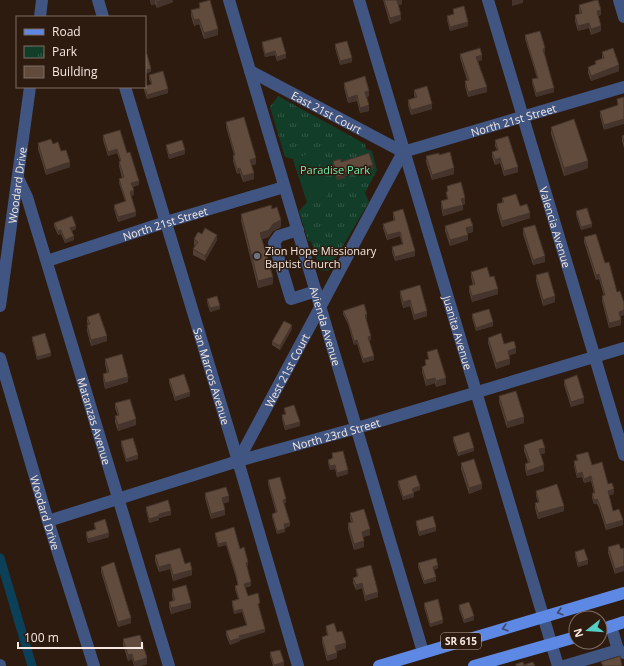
<svg xmlns="http://www.w3.org/2000/svg" width="624" height="666" viewBox="0 0 624 666" font-family="'Open Sans',sans-serif">
<style>
.park{fill:url(#park-tufts)}
.garden{fill:#123d29}
.lines{fill:none;stroke-linecap:round;stroke-linejoin:round}
.canal{stroke:#0a4058;stroke-width:9}
.minor{stroke:#405581;stroke-width:12}
.major{stroke:#5d88e4;stroke-width:12}
.wall{fill:#534034}
.shaded-wall{fill:#44342b}
.building{fill:#614b3d;stroke:#44342b}
.oneway{stroke:#414764}
.worship-dot{fill:#6b7280;stroke:#2e1b0f;stroke-width:1.5}
.labels{text-anchor:middle;dominant-baseline:central;stroke-width:3;stroke-linejoin:round;paint-order:stroke}
.shield{fill:#2e1b0f;stroke:#baaaa1;stroke-width:1}
.shield-label{font-size:10px;font-weight:bold;fill:#f6e8e0}
.street-label{font-size:11px;fill:#f6e8e0;stroke:#2e1b0f}
.park-label{font-size:11px;fill:#70ebae;stroke:#2e1b0f}
.poi-label{font-size:11px;fill:#f6e8e0;stroke:#2e1b0f;text-anchor:start}
</style>
<defs>
<pattern id="park-tufts" width="24" height="20" patternUnits="userSpaceOnUse"><rect width="24" height="20" fill="#123d29"/><path d="M3 7l-1-3M5 7V3M7 7l1-3M15 17l-1-3M17 17v-4M19 17l1-3" fill="none" stroke="#355948"/></pattern>
</defs>
<rect width="100%" height="100%" fill="#2e1b0f"/>
<!-- park -->
<path class="park" d="M278 96 365 144 366 149 372 151 377 170 365 193 369 202 328 271 320 270 311 241H308L299 211 307 202 293 159 285 157 270 107Z"/>
<!-- garden -->
<path class="garden" d="M315 152 328 196 307 202 293 159Z"/>
<g class="lines">
<!-- canal -->
<path class="canal" d="M0 558 32 666"/>
<!-- minor -->
<g class="minor">
<path d="M98 0 103 17"/>
<path id="s1" d="M229 0 423 652"/>
<path id="s2" d="M359 0 558 666"/>
<path id="s3" d="M488 0 624 455"/>
<path d="M619 0 624 17"/>
<path d="M40 17 42 0"/>
<path id="s4" d="M250 71 403 152"/>
<path id="s5" d="M125 87 238 461 298 666"/>
<path id="s6" d="M403 152 624 87"/>
<path id="s7" d="M18 178 27 197 169 666"/>
<path d="M298 230 279 236 274 243 291 299 316 291"/>
<path id="s8" d="M47 261 166 222 284 187"/>
<path id="s9" d="M0 306 30 87"/>
<path id="s10" d="M0 358 48 521 94 666"/>
<path id="s11" d="M238 461 403 152"/>
<path id="s12" d="M48 521 238 461 357 428 624 348"/>
<path d="M611 626 618 650 624 653"/>
<path d="M0 665V666"/>
<path d="M564 666 618 650"/>
</g>
<!-- major -->
<path class="major" d="M600 630 624 622
M379 666 624 593
M474 666 576 637"/>
</g>
<!-- wall -->
<path class="wall" d="M150 0H173V2L157 8 155 4 151 5Z
M383 0H402V4L398 5 401 20 390 24Z
M199 3 218 35 204 39 199 24 194 26 191 16V10L199 8Z
M579 5 601 15 598 16 601 31 591 35 589 28 578 31 575 21V15L580 14 579 11Z
M453 9 468 26 450 31 447 20V16L453 14Z
M525 35 545 52H543L554 92 536 97 532 83V79L537 78 525 39Z
M262 42 286 58 277 61 275 55 265 57 262 46Z
M335 44 352 62 340 65 335 48Z
M602 52 619 71 591 81 588 73V67L595 65V61L602 59Z
M460 54 482 60 478 61 487 92 468 97 465 86V81L467 80 460 58Z
M149 75 168 93 147 99 144 90V87L151 84 149 79Z
M344 83 369 96 367 97 369 111 360 113 357 101 348 103 344 88Z
M414 90 432 109 411 115 408 105V100L415 98 414 95Z
M624 97 604 130 600 116V111L617 106V99Z
M226 122 256 164 251 165 254 179 243 182 240 173 237 174 233 161V156L234 155 226 127Z
M551 127 588 168 564 176 551 134Z
M103 135 127 153 139 185 132 187 134 195 131 196 136 216 118 222 114 209V205L125 201 119 183V179L122 178 119 166V162L120 161 117 153 108 156 103 140Z
M624 135V148L622 141V136Z
M495 140 518 172 504 176 500 163 495 165 492 157V152L497 150 495 146Z
M38 143 53 144 61 151 70 167 46 175 38 149Z
M166 145 185 154 169 159 166 148Z
M439 155 454 174 432 180 426 162V156Z
M333 161 341 162 373 169 345 176V178L337 180 333 164Z
M447 186 465 204 463 205V210L443 216 441 206V201L447 199 446 192H447Z
M502 198 520 206 530 218 502 227 497 210V204L502 203Z
M272 209 281 227 273 231 269 237 262 239 273 284 258 288 241 221V214Z
M576 211 592 227 581 230 576 215Z
M393 212 415 256 395 261 392 252V247L402 244 400 236 387 240 383 228V224L394 221 393 217Z
M54 223 76 229 72 231 74 240 65 243 61 234 58 235 54 226Z
M445 226 473 232 468 233V240L450 246 445 231Z
M523 228 545 262 533 265 523 234Z
M584 237 605 263 624 315 620 316 621 325 609 328 602 301V296H604L599 279 596 280 584 242Z
M194 239 217 240 205 261 193 255V249L195 246 194 245Z
M471 272 490 277 498 294 472 302 469 291V286L473 285 471 277Z
M536 275 555 302 543 306 536 281Z
M400 291 427 316 414 320 410 306 403 308 400 296Z
M207 299 220 309 210 312 207 302Z
M343 311 367 318H366L371 340H369L374 360 363 363 357 344 354 345 348 324 343 314Z
M472 314 493 326 476 331 472 318Z
M87 317 107 341 91 346 87 331V325H88L87 322Z
M292 329 280 350 272 345V342Z
M32 337 51 356 37 360 32 340Z
M488 338 504 344 516 353 509 355 510 364 496 369 488 343Z
M427 352 446 384 436 387 435 383 426 386 422 372V367L425 366V360L428 359Z
M105 359 128 382 105 389 103 379V374L107 373 105 364Z
M169 379 190 396 175 401 169 383Z
M564 380 584 403 571 407 564 385Z
M499 396 524 423 507 428 499 402Z
M115 403 136 425 118 431 115 422V416H118L115 408Z
M284 408 300 426 285 430 282 419V415L285 414Z
M453 437 474 451 458 456 453 441Z
M121 441 138 459 126 462 121 445Z
M524 445 545 453 541 454 544 471 527 476 525 469V464L528 462 524 451Z
M332 453 348 474 337 477 335 469 330 470 328 463V460L332 459Z
M576 455 592 465 608 484 614 494 609 495 613 511 623 525 606 530 599 508 597 504H594L592 498V493H594L591 481 584 483 582 477 577 478 574 466V461H577Z
M461 463 482 489 469 494 461 469Z
M268 480 286 503H284L290 526 285 528V532L277 534 272 517V514L276 513 268 484Z
M398 481 420 490 413 492 414 497 403 500 398 485Z
M536 491 564 511 538 519 535 508V503L538 502 536 496Z
M205 493 229 502 223 503 225 515 211 519 205 498Z
M146 507 171 515 159 518V520L149 523 146 510Z
M350 513 370 535 363 537 364 547 354 550 348 529V523L351 522 350 518Z
M416 521 436 531 419 536 416 524Z
M94 523 109 537 88 543 86 536V532L95 529 94 526Z
M215 533 240 549 248 565 247 566 251 586 245 588 248 596 260 607H259L265 632 240 640V641L230 645 226 635V631L246 625 242 612 234 614 232 605V601L238 599 235 589V586L238 585 236 578 226 545 218 547 215 536Z
M608 547 621 549 615 574 608 553Z
M575 552 588 564 578 567 575 556Z
M155 555 185 564 192 575 173 581 170 569 159 572 155 561Z
M418 563 438 568 434 570 436 581 424 584 418 567Z
M101 567 131 623 118 627 101 572Z
M356 569 378 597 365 601 362 588 356 590 353 583V578L357 577Z
M172 589 191 608 171 614 169 607V602L173 601 172 595Z
M424 603 443 623 430 627 424 607Z
M459 605 474 620 464 623 459 609Z
M326 626 337 632 346 648 336 651 337 658 327 661 322 642V637L327 635 326 631Z
M123 639 147 664 140 666H134L132 659 128 661 123 645Z
M270 652 284 666H273L270 656Z"/>
<!-- shaded-wall -->
<path class="shaded-wall" d="M151 0H155V4L151 5Z
M164 0H173V2L157 8V2Z
M397 0H402V4L397 6Z
M512 0H523V3L512 6Z
M601 10V15L597 17V11Z
M401 15V20L390 24V18Z
M199 19V24L194 26V20Z
M468 22V26L450 31V27Z
M589 23V28L578 31V26Z
M601 26V31L591 35V29Z
M218 29V35L204 39V33Z
M545 48V52L543 53V49Z
M275 51V55L265 57V54Z
M286 54V58L277 61V57Z
M482 55V60L476 61V57Z
M352 58V62L340 65V61Z
M619 65V71L591 81V76Z
M151 69V72L145 74V70Z
M487 87V92L468 97V92Z
M554 88V92L536 97V93Z
M168 89V93L147 99V95Z
M369 91V96L365 98V92Z
M357 95V101L348 103V98Z
M432 104V109L411 115V110Z
M369 105V111L360 113V108Z
M624 119V124L604 130V125Z
M117 149V153L108 156V152Z
M185 150V154L169 159V155Z
M256 158V164L250 166V160Z
M500 158V163L495 165V160Z
M588 161V168L564 176V168Z
M70 162V167L46 175V170Z
M373 165V169L345 176V178L337 180V177L344 173Z
M518 167V172L504 176V171Z
M240 168V173L237 174V169Z
M454 168V174L432 180V175Z
M254 173V179L243 182V176Z
M139 181V185L131 188V183Z
M134 190V195L130 196V192Z
M465 198V204L461 205V199Z
M463 205V210L443 216V210Z
M136 212V216L118 222V217Z
M530 213V218L502 227V221Z
M281 220V227L273 231 269 237 260 240V233L273 224Z
M592 224V227L581 230V227Z
M76 226V229L70 231V228Z
M473 226V232L466 234V228Z
M61 230V234L58 235V231Z
M400 232V236L387 240V235Z
M217 235V240L205 261V256Z
M468 235V240L450 246V240Z
M74 236V240L65 243V240Z
M415 251V256L395 261V257Z
M545 256V262L533 265V260Z
M599 274V279L596 280V275Z
M273 277V284L258 288V281Z
M498 289V294L472 302V296Z
M555 296V302L543 306V300Z
M410 300V306L403 308V302Z
M220 306V309L210 312V308Z
M624 310V315L619 317V312Z
M427 311V316L414 320V315Z
M367 314V318H365V315Z
M621 320V325L609 328V323Z
M493 322V326L476 331V328Z
M292 325V329L280 350V346Z
M107 336V341L91 346V340Z
M371 336V340L368 341V337Z
M357 340V344L354 345V341Z
M516 348V353L508 356V351Z
M51 353V356L37 360V357Z
M374 356V360L363 363V359Z
M510 359V364L496 369V363Z
M128 377V382L105 389V383Z
M435 378V383L426 386V380Z
M446 378V384L436 387V381Z
M190 392V396L175 401V397Z
M584 398V403L571 407V402Z
M524 417V423L507 428V422Z
M136 419V425L118 431V425Z
M300 422V426L285 430V426Z
M474 448V451L458 456V453Z
M545 448V453L539 455V449Z
M138 455V459L126 462V459Z
M335 465V469L330 470V466Z
M544 465V471L527 476V471Z
M348 470V474L337 477V473Z
M582 472V477L577 478V474Z
M591 476V481L584 483V479Z
M482 484V489L469 494V488Z
M420 486V490L412 493V489Z
M614 489V494L608 496V491Z
M414 493V497L403 500V497Z
M229 496V502L222 504V498Z
M286 499V503H283V500Z
M597 499V504H594V500Z
M564 506V511L538 519V513Z
M225 510V515L211 519V514Z
M171 511V515L159 518V520L149 523V519L159 514Z
M623 520V525L606 530V525Z
M290 523V526L284 528V524Z
M436 527V531L419 536V532Z
M285 529V532L277 534V531Z
M370 529V535L362 537V532Z
M109 533V537L88 543V539Z
M364 541V547L354 550V544Z
M226 542V545L218 547V544Z
M588 560V564L578 567V563Z
M248 562V565L246 566V563Z
M170 564V569L159 572V567Z
M438 565V568L433 570V567Z
M624 566V571L615 574V569Z
M192 570V575L173 581V575Z
M436 577V581L424 584V581Z
M251 582V586L244 588V584Z
M362 583V588L356 590V585Z
M378 592V597L365 601V596Z
M191 603V608L171 614V608Z
M242 609V612L234 614V611Z
M474 616V620L464 623V620Z
M131 618V623L118 627V622Z
M443 620V623L430 627V624Z
M265 629V632L240 640V641L230 645V641L239 636Z
M346 643V648L335 652V646Z
M337 653V658L327 661V656Z
M132 654V659L128 661V655Z
M147 658V664L140 666H134V662Z
M284 662V666H274V665Z"/>
<!-- building -->
<path class="building" d="M156 0H164L157 2Z
M210 0 218 29 204 33 199 19 194 20 191 10 200 8 199 3Z
M384 0H398H397L401 15 390 18Z
M596 0H598L601 10 597 11 601 26 591 29 589 23 578 26 575 15 582 13 579 5Z
M464 6 468 22 450 27 447 16 454 14 453 9Z
M540 31 545 48 543 49 554 88 536 93 532 79 538 78 525 35Z
M281 37 286 54 277 57 275 51 265 54 262 42Z
M347 41 352 58 340 61 335 44Z
M480 48 482 55 476 57 487 87 468 92 465 81 469 80 460 54Z
M613 48 619 65 591 76 588 67 596 64 595 61 604 58 602 52Z
M147 54 151 69 145 70V55Z
M163 71 168 89 147 95 145 87V86L152 84 149 75Z
M365 76 369 91 365 92 369 105 360 108 357 95 348 98 344 83Z
M427 86 432 104 411 110 408 100 417 97 414 90Z
M624 97V119L604 125 600 111 618 105 617 99Z
M244 117 256 158 250 160 254 173 243 176 240 168 237 169 233 156 235 155 226 122Z
M574 119 588 161 564 168 551 127Z
M120 130 127 153 130 152 139 181 131 183 134 190 130 192 136 212 118 217 114 205 126 201 119 179 124 177 119 162 121 161 117 149 108 152 103 135Z
M624 135V142L622 136Z
M508 136 518 167 504 171 500 158 495 160 492 152 498 150 495 140Z
M51 139 53 144 58 142 61 151 66 150 70 162 46 170 38 143Z
M182 140 185 150 169 155 166 145Z
M450 152 454 168 432 175 426 156 439 153V155Z
M369 153 373 165 344 173 345 175 337 177 333 161 341 159V162Z
M461 182 465 198 461 199 463 205 443 210 441 201 448 199 446 192 448 191 447 186Z
M516 194 520 206 527 204 530 213 502 221 497 204 504 202 502 198Z
M271 205 272 209 277 207 281 220 273 224 269 230 260 233 273 277 258 281 241 214Z
M587 208 592 224 581 227 576 211Z
M403 209 415 251 395 257 392 247 403 244 400 232 387 235 383 224 395 220 393 212Z
M72 216 76 226 70 228 74 236 65 240 61 230 58 231 54 223Z
M470 218 473 226 466 228 468 235 450 240 445 226Z
M535 225 545 256 533 260 523 228Z
M205 228 217 235 205 256 193 249 198 242 194 239 198 232 202 234Z
M596 234 605 263 609 262 617 292 620 291 624 303V310L619 312 621 320 609 323 602 296 605 295 599 274 596 275 584 237Z
M487 267 490 277 494 276 498 289 472 296 469 286 475 284 471 272Z
M548 272 555 296 543 300 536 275Z
M420 285 427 311 414 315 410 300 403 302 400 291Z
M217 296 220 306 210 308 207 299Z
M364 304 367 314 365 315 371 336 368 337 374 356 363 359 357 340 354 341 348 321 343 311Z
M489 309 493 322 476 328 472 314Z
M99 313 107 336 91 340 87 325 90 324 87 317Z
M284 321 292 325 280 346 272 342Z
M45 333 51 353 37 357 32 337Z
M501 333 504 344 514 341 516 348 508 351 510 359 496 363 488 338Z
M437 349 446 378 436 381 435 378 426 380 422 367 426 365 425 360 429 359 427 352Z
M122 354 128 377 105 383 103 374 109 372 105 359Z
M184 374 190 392 175 397 169 379Z
M577 375 584 398 571 402 564 380Z
M516 391 524 417 507 422 499 396Z
M130 399 136 419 118 425 115 416 119 415 115 403Z
M294 405 300 422 285 426 282 415 286 414 284 408Z
M469 432 474 448 458 453 453 437Z
M133 438 138 455 126 459 121 441Z
M542 439 545 448 539 449 544 465 527 471 525 464 530 462 524 445Z
M343 451 348 470 337 473 335 465 330 466 328 460 333 458 332 453Z
M588 452 592 465 602 462 608 484 612 483 614 489 608 491 613 511 619 509 623 520 606 525 599 503 597 499 594 500 592 493H595L591 476 584 479 582 472 577 474 574 461 578 460 576 455Z
M474 459 482 484 469 488 461 463Z
M416 475 420 486 412 489 414 493 403 497 398 481Z
M280 477 286 499 283 500 290 523 284 524 285 529 277 531 272 514 277 512 268 480Z
M557 484 564 506 538 513 535 503 539 502 536 491Z
M226 487 229 496 222 498 225 510 211 514 205 493Z
M168 500 171 511 159 514V516L149 519 146 507Z
M364 509 370 529 362 532 364 541 354 544 348 523 353 522 350 513Z
M433 516 436 527 419 532 416 521Z
M105 519 109 533 88 539 86 532 96 529 94 523Z
M234 527 240 549 244 547 248 562 246 563 251 582 244 584 248 596 258 593 260 603 258 604 265 629 239 636 240 638 230 641 226 631 247 625 242 609 234 611 232 601 239 599 235 586 238 585 236 575 227 546 226 542 218 544 215 533Z
M619 544 621 549 624 548V566L615 569 608 547Z
M180 548 185 564 190 562 192 570 173 575 170 564 159 567 155 555Z
M584 549 588 560 578 563 575 552Z
M436 558 438 565 433 567 436 577 424 581 418 563Z
M114 562 131 618 118 622 101 567Z
M371 565 378 592 365 596 362 583 356 585 353 578 358 576 356 569Z
M186 585 191 603 171 608 169 602 175 600 172 589Z
M438 599 443 620 430 624 424 603Z
M469 602 474 616 464 620 459 605Z
M334 623 337 632 342 631 346 643 335 646 337 653 327 656 322 637 328 635 326 626Z
M140 635 147 658 134 662 132 654 128 655 123 639Z
M280 650 284 662 274 665 270 652Z
M620 656 622 666H603L601 662Z
M523 662 524 665 533 662 535 666H516V664Z"/>
<!-- one-way arrows -->
<defs><path id="oneway-chevron" d="M-2-3.5L2.5 0L-2 3.5" fill="none" stroke-width="1.6" stroke-linecap="round" stroke-linejoin="round"/></defs>
<g class="oneway">
<use href="#oneway-chevron" transform="translate(560 612) rotate(164)"/>
<use href="#oneway-chevron" transform="translate(505 628) rotate(164)"/>
</g>
<!-- markers -->
<circle class="worship-dot" cx="257" cy="256" r="4"/>
<g class="labels">
<!-- shield labels -->
<rect class="shield" x="441" y="633" width="40" height="16" rx="3"/>
<g class="shield-label">
<text x="461" y="641">SR 615</text>
</g>
<!-- street labels -->
<g class="street-label">
<text stroke="none"><textPath href="#s4" startOffset="87">East 21st Court</textPath></text>
<text stroke="none"><textPath href="#s6" startOffset="115">North 21st Street</textPath></text>
<text stroke="none"><textPath href="#s9" startOffset="122">Woodard Drive</textPath></text>
<text stroke="none"><textPath href="#s8" startOffset="124">North 21st Street</textPath></text>
<text stroke="none"><textPath href="#s3" startOffset="237">Valencia Avenue</textPath></text>
<text stroke="none"><textPath href="#s1" startOffset="340">Avienda Avenue</textPath></text>
<text stroke="none"><textPath href="#s2" startOffset="347">Juanita Avenue</textPath></text>
<text stroke="none"><textPath href="#s11" startOffset="103">West 21st Court</textPath></text>
<text stroke="none"><textPath href="#s5" startOffset="302">San Marcos Avenue</textPath></text>
<text stroke="none"><textPath href="#s7" startOffset="255">Matanzas Avenue</textPath></text>
<text stroke="none"><textPath href="#s12" startOffset="301">North 23rd Street</textPath></text>
<text stroke="none"><textPath href="#s10" startOffset="161">Woodard Drive</textPath></text>
</g>
<!-- park labels -->
<g class="park-label">
<text x="335" y="169">Paradise Park</text>
</g>
<!-- poi labels -->
<g class="poi-label">
<text x="265" y="250">Zion Hope Missionary<tspan x="265" dy="13">Baptist Church</tspan></text>
</g>
</g>
<!-- legend -->
<rect x="16" y="16" width="130" height="72" fill="#2e1b0f" stroke="#7e6d63"/>
<rect x="24" y="29" width="20" height="6" fill="#5d88e4" stroke="#7e6d63"/>
<text x="52" y="36" font-size="12" fill="#f6e8e0">Road</text>
<rect x="24" y="46" width="20" height="12" fill="url(#park-tufts)" stroke="#7e6d63"/>
<text x="52" y="56" font-size="12" fill="#f6e8e0">Park</text>
<rect x="24" y="66" width="20" height="12" fill="#614b3d" stroke="#7e6d63"/>
<text x="52" y="76" font-size="12" fill="#f6e8e0">Building</text>
<!-- north arrow -->
<g transform="translate(588 630) rotate(253)"><circle r="19" fill="#2e1b0f" stroke="#7e6d63"/>
<path d="M0-3L7 15L0 10L-7 15Z" fill="#55cec6"/>
<text y="-6" font-size="11" font-weight="bold" text-anchor="middle" fill="#f6e8e0">N</text>
</g>
<!-- scale -->
<path d="M18 642v6h124v-6" fill="none" stroke="#f6e8e0" stroke-width="2"/>
<text x="24" y="642" font-size="12" fill="#f6e8e0" stroke="#2e1b0f" stroke-width="3" paint-order="stroke">100 m</text>
</svg>
